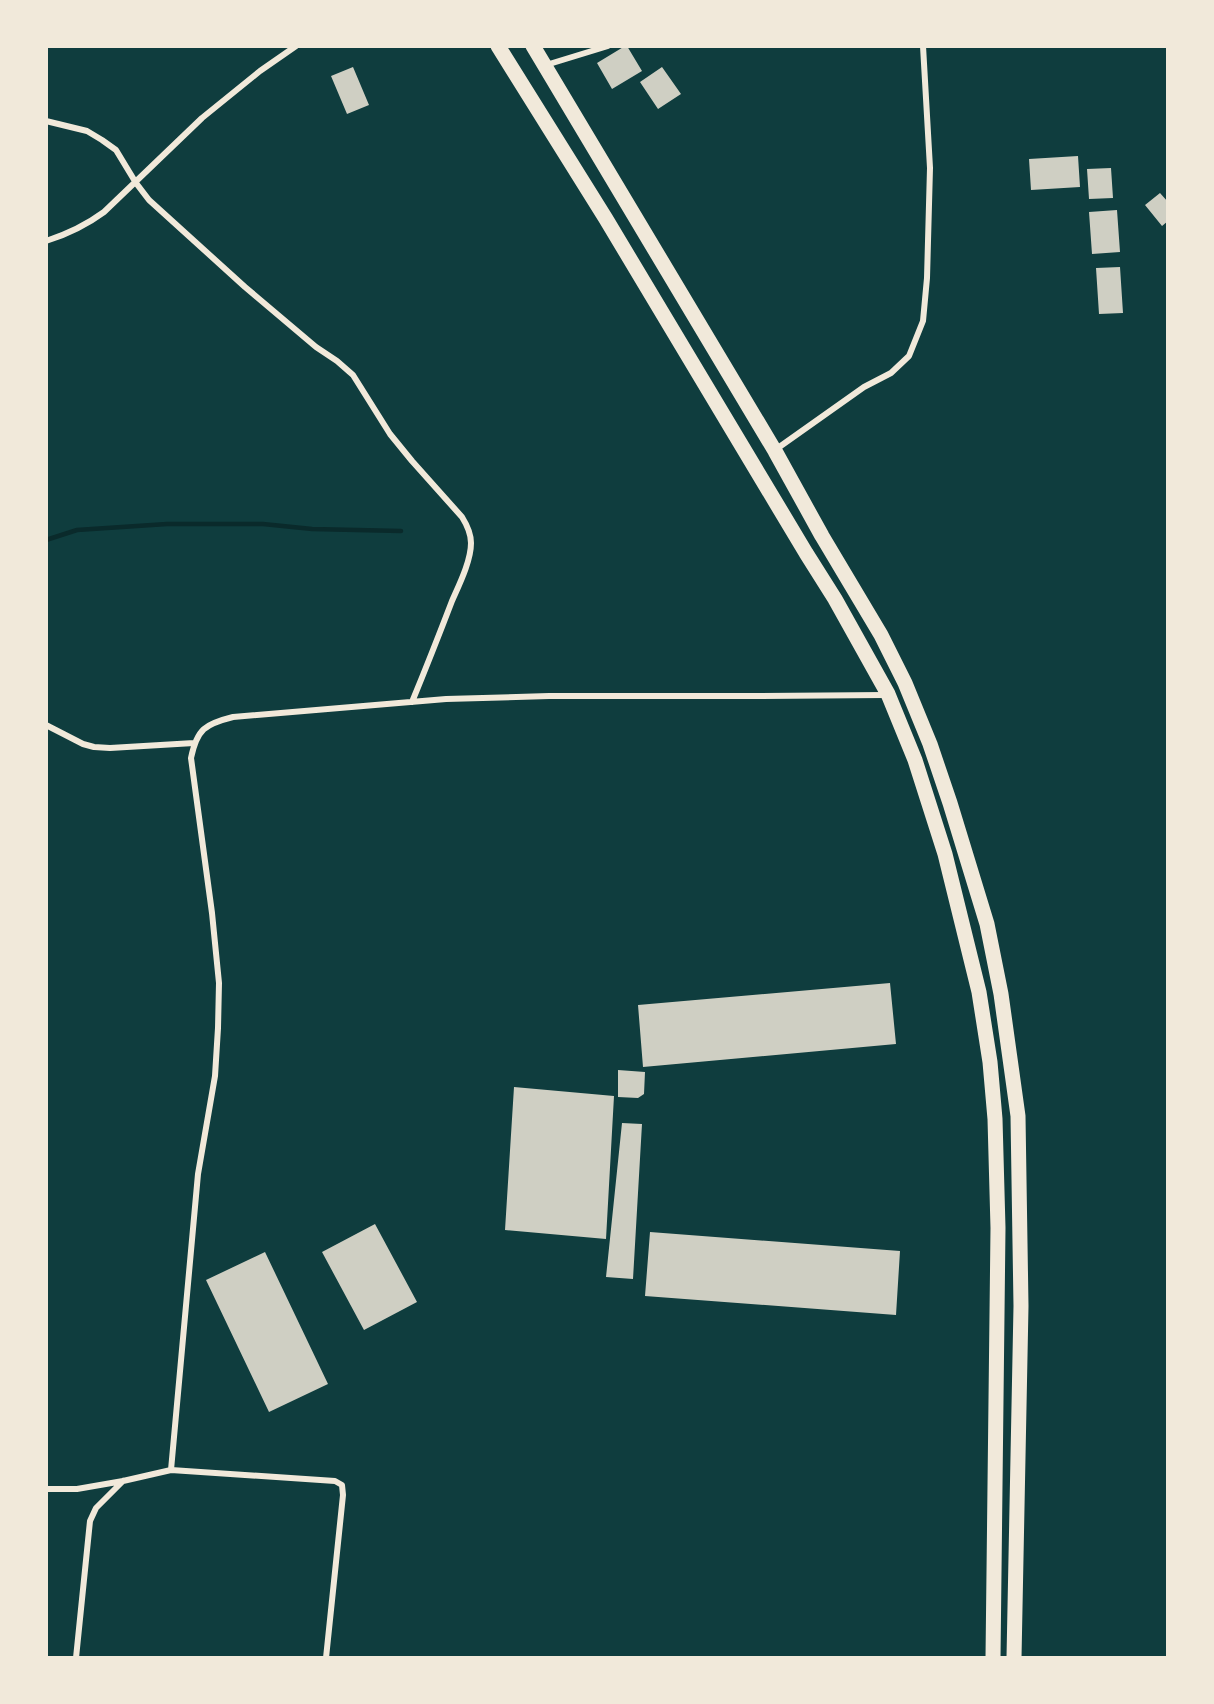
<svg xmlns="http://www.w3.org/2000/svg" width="1214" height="1704" viewBox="0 0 1214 1704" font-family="'Noto Sans',sans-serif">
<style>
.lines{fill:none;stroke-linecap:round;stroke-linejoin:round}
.stream{stroke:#0a2a2b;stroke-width:4.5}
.building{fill:#cfcfc3}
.minor{stroke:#f1e9da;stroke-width:6}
.trunk{stroke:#f1e9da;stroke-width:15}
</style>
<rect width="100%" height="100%" fill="#0f3d3e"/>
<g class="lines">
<!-- stream -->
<path class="stream" d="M46 540 77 530 167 524H263L312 529 401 531"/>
</g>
<!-- building -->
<path class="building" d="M625 46H627L642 71 612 89 597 63Z
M353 67 369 105 347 114 331 76Z
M662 67 681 94 658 109 640 82Z
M1078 156 1080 187 1031 190 1029 159Z
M1111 168 1113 198 1089 199 1087 169Z
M1160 193 1168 202V221L1162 226 1145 205Z
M1117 210 1120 252 1092 254 1089 212Z
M1120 267 1123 313 1099 314 1096 268Z
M890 983 896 1044 643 1067 638 1005Z
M618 1070 645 1072 644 1094 638 1098 618 1097Z
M514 1087 614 1096 606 1239 505 1230Z
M622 1123 642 1124 633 1279 606 1277Z
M375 1224 417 1302 364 1330 322 1252Z
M650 1232 900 1251 896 1315 645 1296Z
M265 1252 328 1384 269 1412 206 1280Z"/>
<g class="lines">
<!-- minor -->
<path class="minor" d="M546 65 608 46
M46 121 87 131 102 140 116 150 136 183 149 200 245 287 316 347 337 361 353 375 390 434 412 461 462 517C467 525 471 533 471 543 471 561 459 585 452 601 439 635 426 668 412 702
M46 241C68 234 85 226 104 212L202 118 260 71 296 46
M775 450 864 387 891 373 909 356 923 321 927 278 930 168 923 46
M46 725 83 744 94 747 110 748 194 743
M46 1489H77L123 1481 171 1470
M76 1658 90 1521 96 1508 123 1481
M326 1658 343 1495 342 1485 335 1481 171 1470 198 1174 215 1076 218 1028 219 983 212 913 191 758C197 729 205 724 233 717L446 699 549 696H748L885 695"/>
<!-- trunk -->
<path class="trunk" d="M498 46 606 219 806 553 835 599 888 694 915 760 945 854 979 992 990 1062 995 1119 998 1228 993 1658
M533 46 775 451 822 536 881 635 905 683 930 744 950 803 987 924 1001 994 1018 1116 1021 1306 1014 1658"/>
</g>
<!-- border -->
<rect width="1214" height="1704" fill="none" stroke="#f1e9da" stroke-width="96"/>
</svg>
